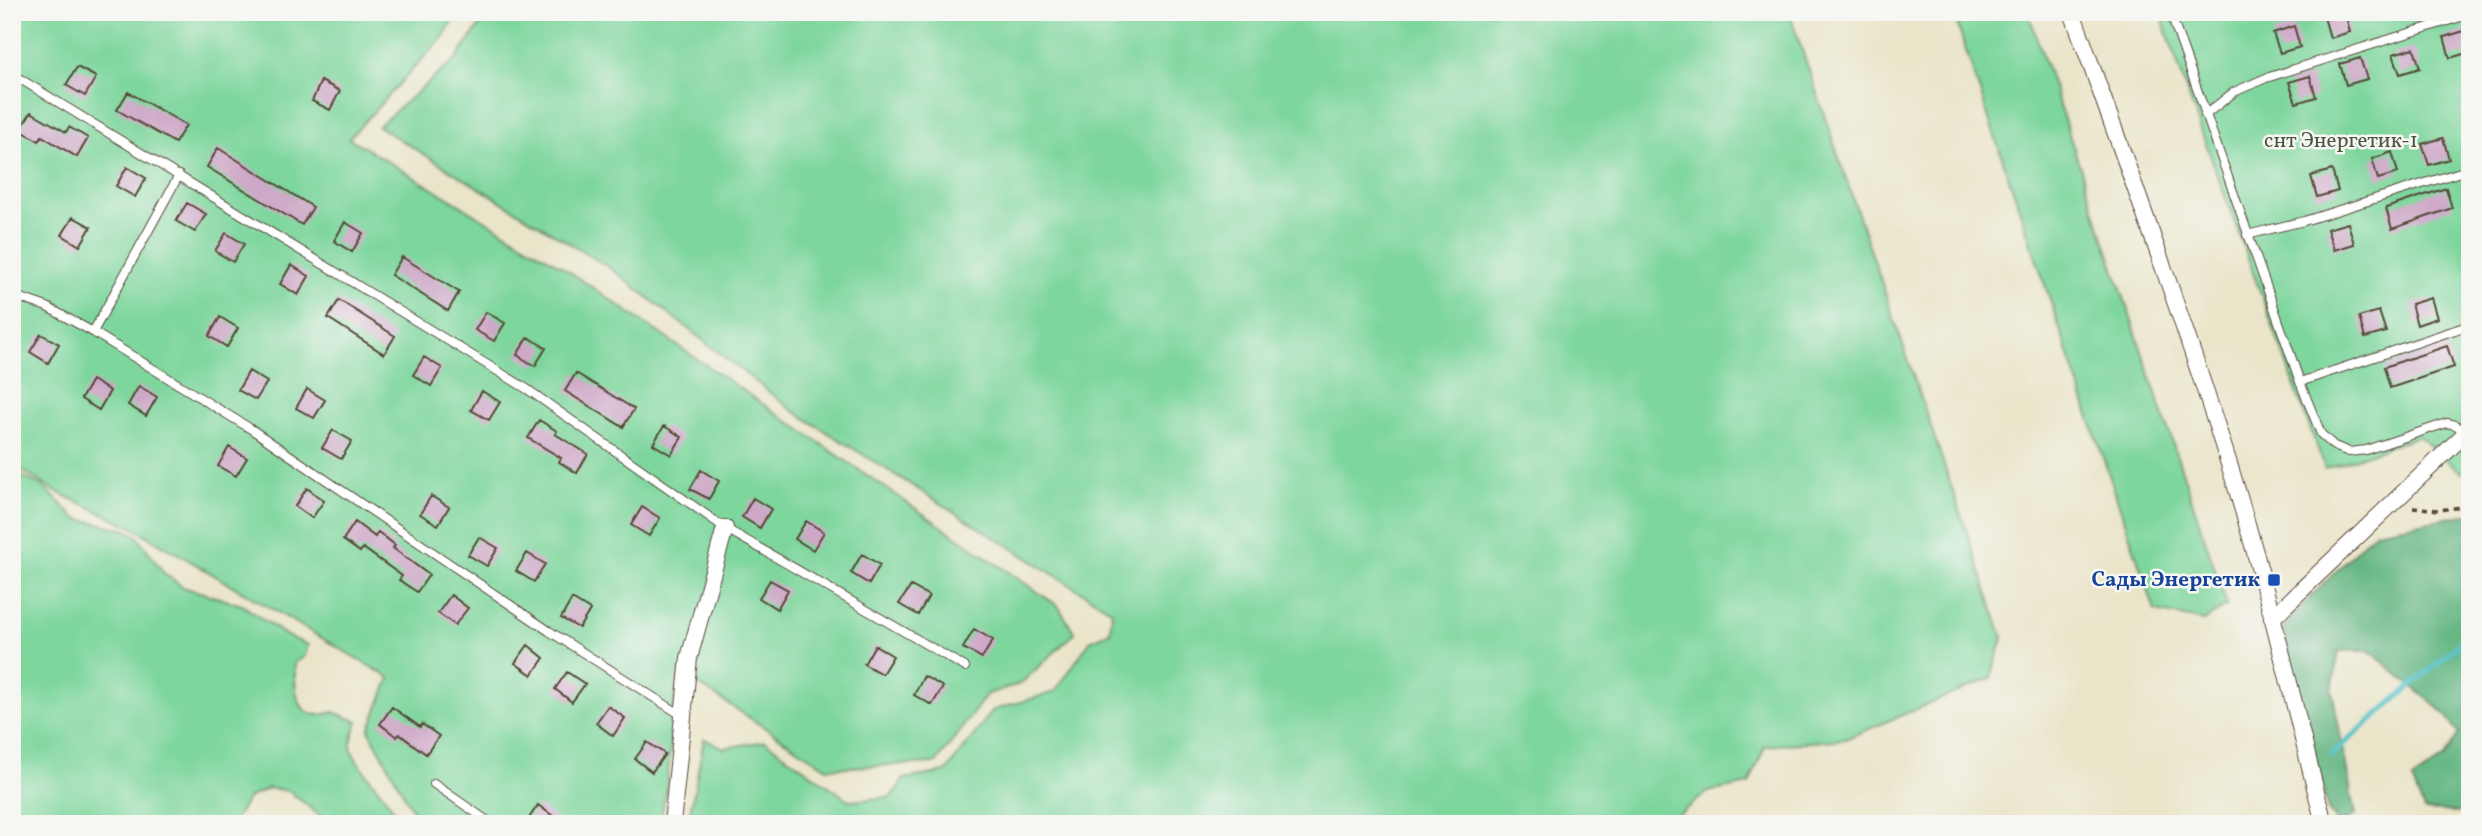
<svg xmlns="http://www.w3.org/2000/svg" width="2482" height="836" viewBox="0 0 2482 836" font-family="Vollkorn,serif">
<style>
.green{fill:#7dd69c;stroke:#5c805d;stroke-width:2}
.forest{fill:#66b784;stroke:#507051;stroke-width:2}
.lines{fill:none;stroke-linecap:round;stroke-linejoin:round}
.stream{stroke:#54c2ca;stroke-width:5}
.building{fill:#cea8c7}
.service-casing{stroke:#554638;stroke-width:10}
.minor-casing{stroke:#554638;stroke-width:18}
.path{stroke:#554638;stroke-width:3.5;stroke-dasharray:5 5;stroke-linecap:butt}
.service{stroke:#fff;stroke-width:8}
.minor{stroke:#fff;stroke-width:16}
.transit-dot{fill:#1a4fb4;stroke:#f6f6f2;stroke-width:2.5}
.labels{text-anchor:middle;dominant-baseline:central;stroke-width:5;stroke-linejoin:round;paint-order:stroke}
.park-label{font-size:21px;fill:#4c553e;stroke:#f6f6f2}
.transit-label{font-size:21px;font-weight:bold;fill:#164399;stroke:#f6f6f2;text-anchor:end}
</style>
<rect width="100%" height="100%" fill="#f6f6f2"/>
<filter id="ink" filterUnits="userSpaceOnUse"><feTurbulence type="fractalNoise" baseFrequency=".0143" numOctaves="2"/><feDisplacementMap in="SourceGraphic" scale="14" xChannelSelector="R" yChannelSelector="G"/><feConvolveMatrix kernelMatrix="1 2 1 2 8 2 1 2 1" color-interpolation-filters="sRGB"/></filter>
<filter id="wash" filterUnits="userSpaceOnUse"><feTurbulence type="fractalNoise" baseFrequency=".00686" numOctaves="4" result="noise"/><feDisplacementMap in="SourceGraphic" scale="28" xChannelSelector="R" yChannelSelector="G"/><feGaussianBlur stdDeviation="1.57" result="paint"/><feColorMatrix in="noise" values="0 0 0 0 0 0 0 0 0 0 0 0 0 0 0 0 0 1.4 0 .05"/><feComposite in="paint" operator="in"/></filter>
<g filter="url(#wash)">
<rect width="100%" height="100%" fill="#eae5c9"/>
<!-- green -->
<path class="green" d="M12 12H457L444 36 349 138 561 266 1058 606 1075 633 1020 684 987 694 936 763 827 768 679 672C668 722 673 775 659 824H420L369 730 390 678 130 526 55 491 12 464Z
M489 12H1789L2003 638 1991 678 1845 739 1765 746 1749 784 1708 792 1666 824H688L704 739 724 748 765 741 850 801 891 797 904 779 946 772 993 710 1055 692 1090 641 1110 632 1112 611 792 410 613 270 378 126 457 58Z
M1953 12H2028L2227 605 2204 621 2155 611Z
M2160 12H2470V471L2462 473 2418 436 2325 469 2190 100Z
M12 469 24 477 43 486 75 518 127 530 137 536 164 573 183 587 242 605 287 636 308 645 305 656 295 663C294 691 296 725 333 712L358 721C356 728 352 736 351 743 349 763 393 798 400 824H330L289 791 268 788 248 798 232 824H12Z"/>
<!-- forest -->
<path class="forest" d="M2470 514V607L2466 609 2464 626 2470 631V813L2424 810 2412 780 2443 759 2459 734 2444 713 2370 651H2339L2332 690 2355 815 2339 824 2328 810 2283 626 2375 531Z"/>
<g class="lines">
<!-- stream -->
<path class="stream" d="M2331 755 2470 635"/>
</g>
<g id="blocks">
<!-- building -->
<path class="building" d="M2340 12H2345L2350 32 2330 38 2324 17Z
M2294 26 2300 47 2280 53 2273 33Z
M2464 31 2470 52 2450 58 2444 37Z
M2414 48 2420 68 2400 74 2393 54Z
M2360 58 2367 79 2346 85 2340 64Z
M77 67 96 77 85 96 66 85Z
M2310 76 2316 97 2296 103 2289 82Z
M321 81 340 91 330 110 312 101Z
M128 92 186 125 175 143 117 110Z
M31 112 66 132 69 127 88 138 77 157 42 136 39 141 20 130Z
M2443 138 2449 159 2429 165 2422 144Z
M218 148 313 207 302 225 207 167Z
M2392 152 2398 173 2378 179 2372 159Z
M127 167 146 178 135 197 116 186Z
M2332 170 2338 191 2317 197 2311 176Z
M2446 188 2452 208 2392 229 2386 208Z
M187 203 206 214 195 232 176 221Z
M73 217 91 227 80 246 62 235Z
M345 222 363 233 352 252 334 241Z
M2348 223 2354 244 2334 250 2327 229Z
M226 233 244 244 233 262 215 251Z
M402 257 459 292 448 311 391 275Z
M291 265 309 276 298 295 280 284Z
M2431 298 2437 318 2417 325 2411 304Z
M339 300 395 336 384 354 328 318Z
M2379 311 2386 332 2365 338 2359 317Z
M486 312 505 323 494 341 475 330Z
M220 317 238 328 227 347 209 336Z
M41 334 59 344 48 363 30 352Z
M528 337 546 348 535 366 517 355Z
M2447 346 2454 367 2390 388 2384 367Z
M424 357 442 368 431 386 413 375Z
M249 371 267 382 256 400 238 390Z
M576 373 634 409 623 427 565 391Z
M92 380 110 391 99 410 81 399Z
M139 386 157 397 146 416 128 405Z
M307 389 325 400 314 418 296 408Z
M482 391 500 402 489 420 471 410Z
M539 420 557 431 555 434 588 454 577 473 559 462 561 458 528 438Z
M664 426 682 437 671 455 653 444Z
M333 430 352 441 341 459 322 448Z
M229 447 247 458 236 476 218 466Z
M701 470 719 481 709 499 690 489Z
M307 488 324 501 312 518 295 506Z
M431 496 449 507 438 525 420 514Z
M753 498 771 509 760 528 742 517Z
M642 507 660 518 649 536 631 525Z
M806 521 824 532 813 550 795 539Z
M355 522 375 537 378 532 395 545 393 548 429 575 417 592 399 580 402 576 363 548 360 552 343 540Z
M479 537 498 548 487 566 468 555Z
M527 553 545 564 534 582 516 571Z
M862 554 880 565 869 584 851 573Z
M770 580 788 590 777 609 759 598Z
M911 586 929 596 918 615 899 604Z
M451 595 468 608 455 625 438 613Z
M572 599 590 610 579 628 561 618Z
M974 629 993 640 982 658 963 648Z
M528 645 544 658 532 675 515 663Z
M875 645 893 656 882 674 864 664Z
M567 672 585 684 572 702 555 689Z
M924 676 943 687 932 705 914 695Z
M608 706 625 718 613 736 596 723Z
M392 707 420 727 422 724 439 736 426 754 399 734 397 737 380 724Z
M647 742 665 754 652 772 635 759Z
M538 805 564 824H525Z"/>
</g>
</g>
<g filter="url(#ink)">
<use href="#blocks" fill-opacity="0" stroke="#554638" stroke-width="2"/>
<g class="lines">
<!-- service casing -->
<g class="service-casing">
<path id="service" d="M2170 12 2300 382 2321 434 2334 446 2349 452 2366 450 2447 423 2456 425 2465 433
M12 74 527 389 725 528 965 667
M2205 115 2234 92 2266 78 2470 14
M2247 235 2304 221 2470 169
M12 295 47 307 93 332 251 429 549 631 683 716
M93 332 179 175
M2300 382 2470 325
M434 784 492 824"/>
</g>
<!-- minor casing -->
<g class="minor-casing">
<path id="minor" d="M2072 12C2126 162 2181 312 2229 464 2266 582 2294 704 2324 824
M2272 618 2470 429
M672 824 689 658 725 528"/>
</g>
<!-- path -->
<path class="path" d="M2413 507 2438 510 2470 506"/>
<!-- service -->
<use href="#service" class="service"/>
<!-- minor -->
<use href="#minor" class="minor"/>
</g>
</g>
<!-- markers -->
<rect class="transit-dot" x="2267" y="573" width="14" height="14" rx="3.5"/>
<g class="labels">
<!-- park labels -->
<g class="park-label">
<text x="2341" y="141">снт Энергетик-1</text>
</g>
<!-- transit labels -->
<g class="transit-label">
<text x="2260" y="580">Сады Энергетик</text>
</g>
</g>
<!-- margin -->
<rect width="2482" height="836" fill="none" stroke="#f6f6f2" stroke-width="42"/>
</svg>
